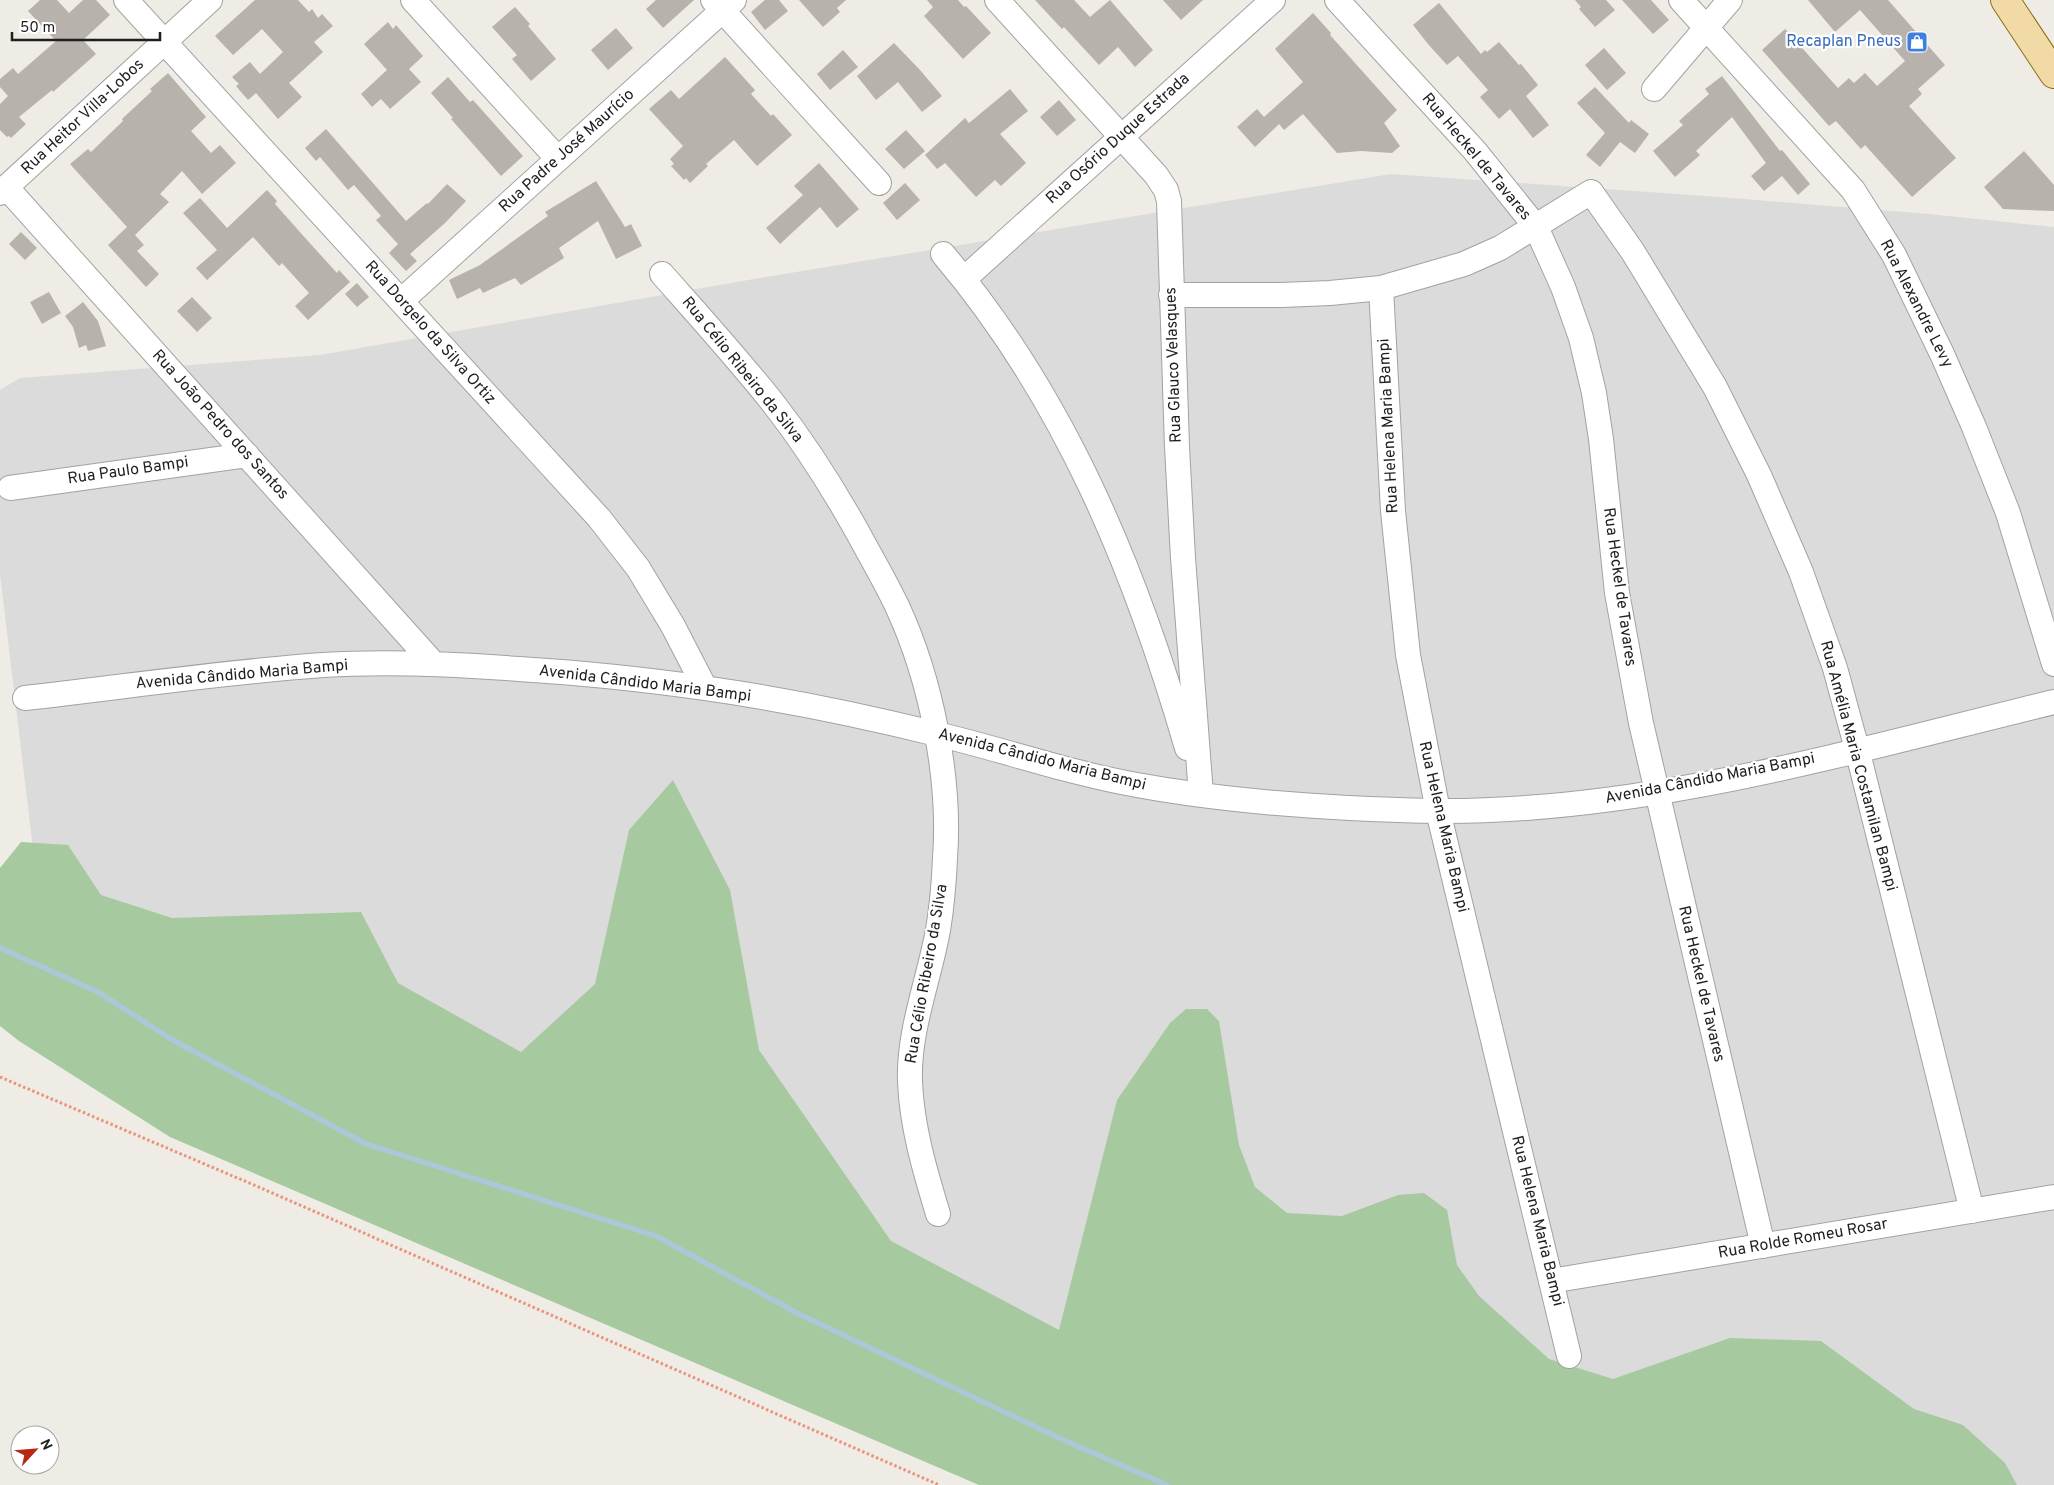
<svg xmlns="http://www.w3.org/2000/svg" width="2054" height="1485" viewBox="0 0 2054 1485" font-family="Overpass,sans-serif">
<style>
.residential{fill:#dcdbdb}
.forest{fill:#a6c99f}
.lines{fill:none;stroke-linecap:round;stroke-linejoin:round}
.stream{stroke:#aac8d7;stroke-width:5.5}
.building{fill:#b7b2ab}
.minor-casing{stroke:#a2a2a2;stroke-width:26}
.major-casing{stroke:#896e10;stroke-width:30}
.path{stroke:#eb927a;stroke-width:3;stroke-dasharray:2.5 2.5;stroke-linecap:butt}
.minor{stroke:#fff;stroke-width:24}
.major{stroke:#f2daa7;stroke-width:28}
.labels{text-anchor:middle;dominant-baseline:central;stroke-width:4.5;stroke-linejoin:round;paint-order:stroke}
.shop-label{font-size:16px;fill:#366cbe;stroke:#fff;text-anchor:end}
.street-label{font-size:16px;fill:#1e1e1e;stroke:#fff}
</style>
<rect width="100%" height="100%" fill="#eeece5"/>
<!-- residential -->
<path class="residential" d="M1391 174 1719 197 1929 214 2054 227V1485H1092L37 882 0 574V390L20 378 320 355 766 277Z"/>
<!-- forest -->
<path class="forest" d="M673 780 730 890 759 1050 891 1241 1059 1330 1117 1100 1170 1023 1186 1009H1207L1219 1021 1239 1145 1255 1187 1287 1213 1342 1216 1398 1195 1424 1193 1447 1210 1457 1265 1479 1296 1549 1359 1613 1379 1730 1338 1821 1341 1914 1409 1963 1425 2005 1463 2017 1485H979L170 1137 19 1041 0 1026V868L21 842 68 845 101 895 172 918 361 912 398 983 521 1052 595 984 629 830Z"/>
<g class="lines">
<!-- stream -->
<path class="stream" d="M0 948 98 992 171 1039 366 1144 656 1236 797 1313 1059 1438 1167 1485"/>
</g>
<!-- building -->
<path class="building" d="M40 0H57L69 13 83 0H96L110 15 83 40 96 54 53 92 52 90 19 117 26 124 11 138 9 136 7 137 0 130V104L8 96 0 87V79L13 68 18 74 56 41 28 11Z
M255 0H298L309 12 312 9 318 18 322 14 333 26 314 42 323 52 289 83 302 97 278 119 256 93 248 100 236 86 239 84 232 77 250 62 260 74 283 52 262 29 233 55 215 36Z
M656 0H694L663 28 646 9Z
M765 0H779L788 11 765 30 751 12Z
M799 0H846L837 8 840 12 823 27Z
M927 0H958L964 7 966 6 991 33 963 59 924 16 933 7Z
M1035 0H1074L1090 17 1110 0 1153 50 1135 67 1118 47 1099 65 1064 27 1062 29Z
M1163 0H1203L1181 20Z
M1575 0H1606L1615 10 1595 27 1579 9 1581 7Z
M1622 0H1651L1669 20 1653 34Z
M1808 0H1888L1945 65 1918 89 1922 94 1909 106 1956 158 1912 197 1865 145 1861 149 1836 121 1829 126 1762 50 1785 29 1838 88 1849 78 1854 83 1865 73 1877 86 1905 61 1860 10 1835 32Z
M1439 3 1481 54 1485 50 1487 52 1499 42 1519 65 1521 64 1538 85 1526 96 1549 125 1533 138 1510 109 1499 119 1480 97 1488 90 1458 56 1447 65 1428 44 1413 25Z
M515 7 530 24 528 26 556 59 531 81 512 59 517 55 492 27Z
M1313 13 1331 33 1330 35 1397 110 1384 123 1400 146 1392 153 1361 151 1337 153 1303 114 1284 130 1279 124 1255 147 1237 127 1257 109 1264 117 1303 82 1275 49Z
M388 22 393 29 396 25 423 56 409 69 421 82 390 109 381 99 372 107 361 94 387 70 364 44Z
M616 28 633 48 608 70 591 50Z
M894 43 920 70 942 96 922 112 898 82 876 100 857 76Z
M1604 48 1626 73 1607 90 1585 65Z
M843 50 858 67 830 90 817 74Z
M725 57 755 90 751 94 771 116 773 114 792 135 757 166 734 140 706 164 708 166 690 183 686 178 684 180 671 166 674 164 670 159 683 146 649 109 671 90 679 99Z
M168 73 206 117 191 131 211 153 220 145 236 163 202 194 182 171 160 194 169 202 135 235 144 245 137 251 159 274 146 287 108 245 127 227 70 164 88 149 91 152 123 121 122 119 152 91 150 89Z
M1722 76 1780 151 1782 150 1810 184 1798 195 1782 176 1764 191 1751 176 1766 163 1732 117 1696 151 1700 155 1675 177 1653 151 1683 125 1679 121 1709 94 1705 89Z
M448 77 470 102 473 100 523 156 501 176 451 119 453 118 431 93Z
M1595 87 1629 123 1631 120 1649 134 1635 153 1620 142 1600 167 1586 155 1605 133 1577 103Z
M1010 89 1028 111 1000 134 1026 163 1001 186 995 180 976 197 945 163 937 169 925 155 965 118 969 123Z
M1059 100 1076 120 1057 136 1040 117Z
M326 129 406 221 427 203 428 204 447 184 466 201 445 223 410 254 417 261 406 271 389 253 398 244 376 220 381 216 354 185 348 190 320 157 316 161 305 148Z
M906 130 925 151 904 169 885 149Z
M2024 151 2054 185V211L2003 209 1984 187Z
M819 163 859 209 837 228 820 207 780 244 766 228 803 195 794 186Z
M596 181 625 227 631 224 642 246 616 259 598 221 559 248 564 258 521 285 515 278 483 293 480 288 457 299 449 280 480 265 548 216 545 212Z
M905 183 920 200 897 220 883 203Z
M267 190 277 201 275 204 307 240 337 273 339 270 350 282 308 320 295 306 309 293 282 263 279 266 253 237 207 280 196 268 217 250 183 213 200 198 227 228Z
M21 232 37 248 25 260 9 244Z
M357 283 369 297 357 307 345 294Z
M49 292 61 313 42 324 30 302Z
M192 297 212 318 197 332 177 311Z
M83 302 98 321 106 346 88 351 86 345 79 348 73 327 65 316Z"/>
<g class="lines">
<!-- minor casing -->
<g class="minor-casing">
<path id="minor" d="M126 0 599 518 638 568 673 626 705 688
M413 0 558 159
M713 0 879 183
M997 0 1156 175 1166 190 1169 201 1177 447 1183 558 1201 795
M1337 0 1475 151 1536 227 1563 287 1581 338 1594 393 1601 439 1617 593 1641 723 1763 1246
M1681 0 1853 190 1894 255 1942 354 1974 427 2008 513 2054 664
M1654 89 1730 0
M6 187 433 663
M0 193 210 0
M943 254C1065 398 1135 569 1187 748
M662 274C700 317 738 359 773 403 805 444 833 488 858 533 871 557 885 581 897 606 931 679 951 778 945 858 944 882 942 906 938 930 929 980 908 1031 910 1082 912 1128 925 1171 938 1214
M964 279 1273 0
M1381 288 1393 511 1408 655 1438 811 1569 1356
M1171 295H1282L1330 293 1381 288 1464 264 1500 248 1591 192 1633 252 1715 387 1759 475 1801 572 1835 668 1857 749 1972 1211
M401 301 734 0
M10 488 247 455
M25 698C124 687 223 672 323 665 388 661 454 664 519 669 581 673 643 679 704 688 782 699 860 715 937 734 1004 750 1069 773 1137 785 1235 803 1335 809 1435 811 1645 813 1852 751 2054 702
M1551 1281 2054 1197"/>
</g>
<!-- major casing -->
<g class="major-casing">
<path id="major" d="M2005 0 2054 74"/>
</g>
<!-- path -->
<path class="path" d="M0 1077 254 1185 939 1485"/>
<!-- minor -->
<use href="#minor" class="minor"/>
<!-- major -->
<use href="#major" class="major"/>
</g>
<!-- icons -->
<defs>
<g id="shop-square" transform="scale(1.125)"><rect x="-9" y="-9" width="18" height="18" rx="4" fill="#3f7fe0" stroke="#fff"/><path d="M-5-2.5h2.3a2.7 3.5 0 0 1 5.4 0H5L5.5 6h-11ZM-1.5-2.5h3a1.5 2.3 0 0 0-3 0Z" fill="#fff"/></g>
</defs>
<g fill-rule="evenodd">
<use href="#shop-square" x="1917" y="42"/>
</g>
<g class="labels">
<!-- shop labels -->
<g class="shop-label">
<text x="1901" y="42">Recaplan Pneus</text>
</g>
<!-- street labels -->
<g class="street-label">
<text transform="translate(83 117) rotate(-43)">Rua Heitor Villa-Lobos</text>
<text transform="translate(1118 139) rotate(-42)">Rua Osório Duque Estrada</text>
<text transform="translate(567 151) rotate(-42)">Rua Padre José Maurício</text>
<text transform="translate(1476 157) rotate(50)">Rua Heckel de Tavares</text>
<text transform="translate(1916 304) rotate(63)">Rua Alexandre Levy</text>
<text transform="translate(430 333) rotate(48)">Rua Dorgelo da Silva Ortiz</text>
<text transform="translate(1174 365) rotate(-92)">Rua Glauco Velasques</text>
<text transform="translate(742 370) rotate(51)">Rua Célio Ribeiro da Silva</text>
<text transform="translate(220 425) rotate(48)">Rua João Pedro dos Santos</text>
<text transform="translate(1389 426) rotate(-93)">Rua Helena Maria Bampi</text>
<text transform="translate(128 471) rotate(-8)">Rua Paulo Bampi</text>
<text transform="translate(1619 587) rotate(82)">Rua Heckel de Tavares</text>
<text transform="translate(242 675) rotate(-5)">Avenida Cândido Maria Bampi</text>
<text transform="translate(645 684) rotate(7)">Avenida Cândido Maria Bampi</text>
<text transform="translate(1042 760) rotate(14)">Avenida Cândido Maria Bampi</text>
<text transform="translate(1858 766) rotate(75)">Rua Amélia Maria Costamilan Bampi</text>
<text transform="translate(1710 779) rotate(-11)">Avenida Cândido Maria Bampi</text>
<text transform="translate(1443 827) rotate(77)">Rua Helena Maria Bampi</text>
<text transform="translate(927 974) rotate(-80)">Rua Célio Ribeiro da Silva</text>
<text transform="translate(1701 984) rotate(77)">Rua Heckel de Tavares</text>
<text transform="translate(1537 1221) rotate(76)">Rua Helena Maria Bampi</text>
<text transform="translate(1803 1239) rotate(-10)">Rua Rolde Romeu Rosar</text>
</g>
</g>
<!-- north arrow -->
<g transform="translate(35 1450) rotate(64)"><circle r="24" fill="#ffffff" stroke="#a5a5a5"/>
<path d="M0-4L9 19L0 12L-9 19Z" fill="#b72815"/>
<text y="-8" font-size="14" font-weight="bold" text-anchor="middle" fill="#1e1e1e">N</text>
</g>
<!-- scale -->
<path d="M12 32v8h148v-8" fill="none" stroke="#1e1e1e" stroke-width="2.5"/>
<text x="20" y="32" font-size="15" fill="#1e1e1e" stroke="#ffffff" stroke-width="4" paint-order="stroke">50 m</text>
</svg>
